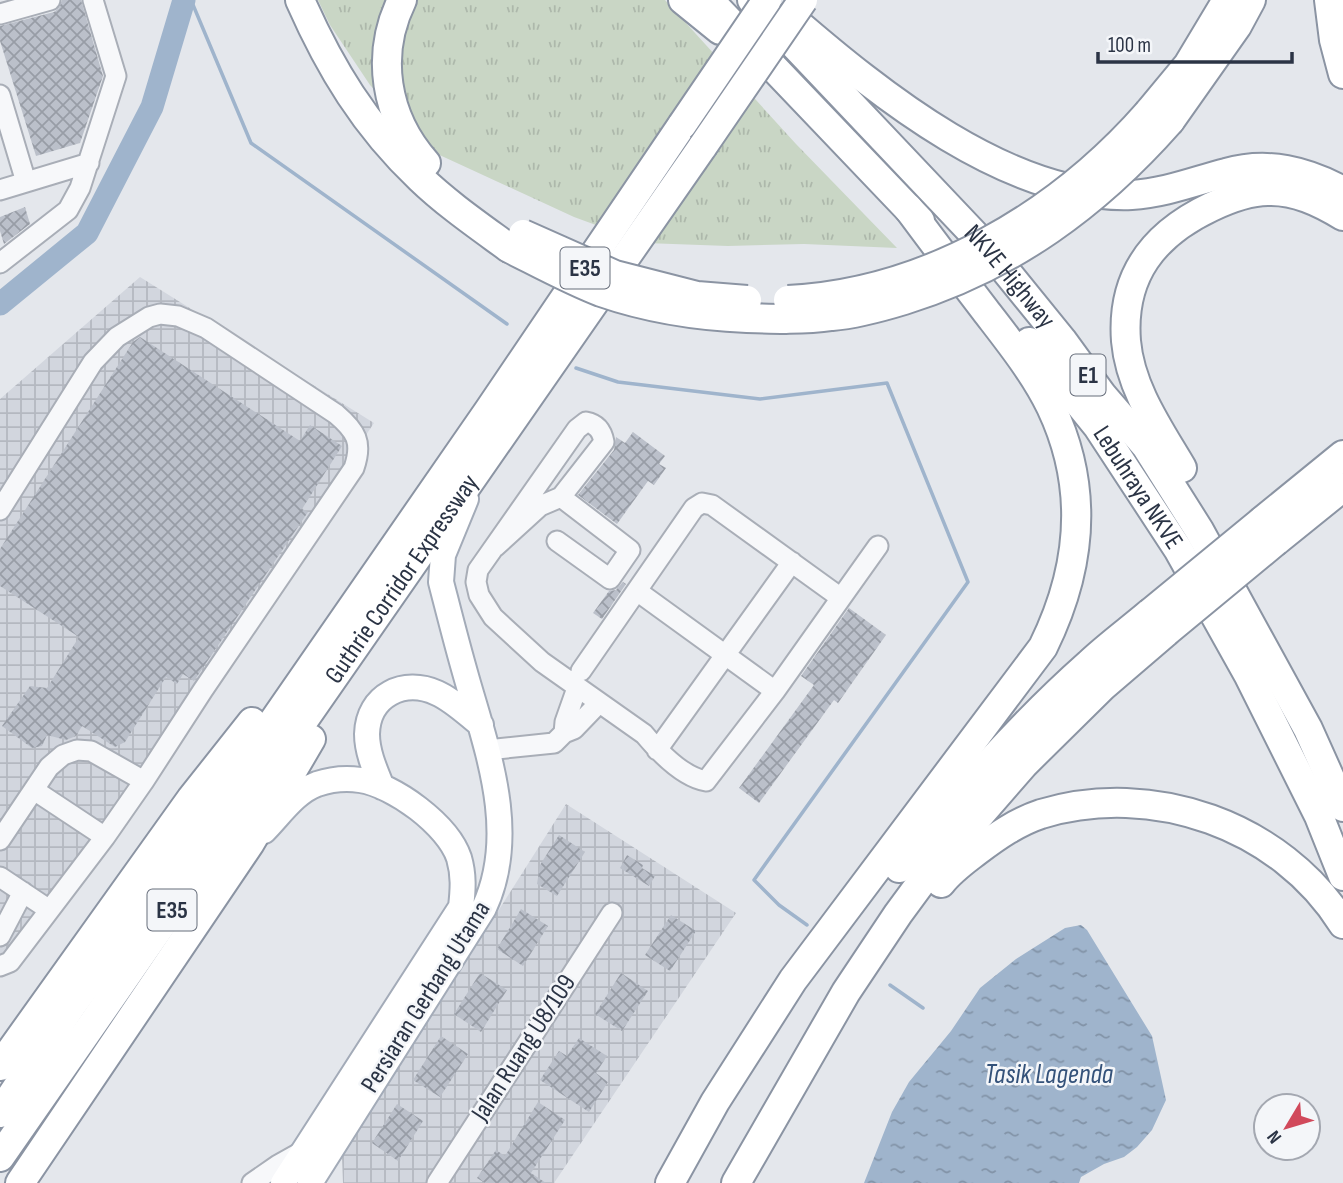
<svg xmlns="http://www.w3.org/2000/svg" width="1343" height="1183" viewBox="0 0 1343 1183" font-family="'Sofia Sans Condensed',sans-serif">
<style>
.industrial{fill:url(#industrial-grid)}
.grass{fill:url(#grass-tufts)}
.water{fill:url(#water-ripples)}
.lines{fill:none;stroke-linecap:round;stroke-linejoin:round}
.stream{stroke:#9fb4cc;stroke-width:3.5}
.river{stroke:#9fb4cc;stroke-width:23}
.building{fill:url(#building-cross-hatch)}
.minor-casing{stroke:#a9aeb7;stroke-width:23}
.major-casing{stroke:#a3abb8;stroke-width:28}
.highway-casing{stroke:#8b94a3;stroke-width:32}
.minor{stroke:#f7f8fa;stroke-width:19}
.major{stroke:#fff;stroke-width:24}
.highway{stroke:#fff;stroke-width:28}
.highway-bridge-casing{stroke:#8b94a3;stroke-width:32;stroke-linecap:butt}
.highway-bridge{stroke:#fff;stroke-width:28}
.labels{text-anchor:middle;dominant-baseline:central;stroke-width:5;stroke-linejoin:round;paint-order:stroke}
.shield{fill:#f4f6f9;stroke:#676e7b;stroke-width:2}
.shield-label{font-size:24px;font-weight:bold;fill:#2b3445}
.street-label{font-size:26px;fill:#2b3445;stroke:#f4f6f9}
.water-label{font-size:28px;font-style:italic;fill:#34527a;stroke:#f4f6f9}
</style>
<defs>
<pattern id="industrial-grid" width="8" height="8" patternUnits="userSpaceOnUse" patternTransform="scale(1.75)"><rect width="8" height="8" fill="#d2d6de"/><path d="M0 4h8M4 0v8" fill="none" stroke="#b4b8c0"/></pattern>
<pattern id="grass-tufts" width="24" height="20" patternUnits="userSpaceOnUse" patternTransform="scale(1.75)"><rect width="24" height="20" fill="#c9d6c5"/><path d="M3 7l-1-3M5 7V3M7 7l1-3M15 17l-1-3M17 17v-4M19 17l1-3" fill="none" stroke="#adb8ab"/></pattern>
<pattern id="water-ripples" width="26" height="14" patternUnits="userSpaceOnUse" patternTransform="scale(1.75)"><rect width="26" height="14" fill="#9fb4cc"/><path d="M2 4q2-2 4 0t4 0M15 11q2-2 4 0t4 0" fill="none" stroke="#8293a7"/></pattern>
<pattern id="building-cross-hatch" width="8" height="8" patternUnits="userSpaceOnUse" patternTransform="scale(1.75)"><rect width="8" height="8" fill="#bbc0ca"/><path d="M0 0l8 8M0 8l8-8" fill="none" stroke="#989da6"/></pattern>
</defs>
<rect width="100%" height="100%" fill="#e4e7ec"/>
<!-- industrial -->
<path class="industrial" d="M140 277 374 423 120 803 0 957V399Z
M566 804 736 913 554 1183H343L342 1157Z"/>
<!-- grass -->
<path class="grass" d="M318 0H665L796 144 897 248 804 244 728 246 645 243 574 217 433 152 370 85 330 25Z"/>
<!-- water -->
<path class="water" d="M1081 925 1087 930 1152 1036 1166 1100 1152 1130 1137 1147 1124 1157 1104 1164 1081 1177 1079 1183H864L892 1112 909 1082 951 1031 980 988 1016 959 1065 928Z"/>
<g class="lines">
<!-- stream -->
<path class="stream" d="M191 0 251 143 507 324
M576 368 618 382 760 399 887 383 968 582 754 880 779 905 807 925
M890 985 923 1008"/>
<!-- river -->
<path class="river" d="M0 304 87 233 152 107 184 0"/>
</g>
<!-- building -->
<path class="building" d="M62 0H81L103 76 80 143 36 156 0 41V26L54 12 59 8Z
M25 207 30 224 4 244 0 231V217Z
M140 337 300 441 310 425 342 446 302 509 308 512 194 681 183 674 177 684 166 677 125 742 115 747 82 726 76 736 66 740 47 735 42 746 32 748 2 726 30 686 47 688 79 637 0 586V549L133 342Z
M633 432 665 456 659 464 666 468 654 485 648 481 617 524 578 495 614 450 616 437 625 443Z
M623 582 626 584 602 619 593 613 609 591 616 590Z
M849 608 886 635 838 703 834 700 759 803 739 788 814 685 801 676Z
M559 835 585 852 557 896 537 884 540 865Z
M627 855 643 865 642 868 655 876 649 886 620 868Z
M521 909 548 926 523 966 497 949Z
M671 915 696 931 670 971 645 955Z
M480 973 507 990 481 1032 454 1014Z
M621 973 648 991 622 1031 595 1014Z
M441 1036 468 1054 440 1097 413 1080Z
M579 1038 607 1056 596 1073 608 1082 589 1112 540 1080 559 1051 567 1056Z
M538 1102 565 1120 531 1173 546 1183H485L477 1178 496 1150 505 1156Z
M397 1104 423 1121 398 1161 372 1143Z"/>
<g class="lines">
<!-- minor casing -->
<g class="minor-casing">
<path id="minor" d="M0 14 50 0
M0 95 26 182
M0 190 89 163
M0 263 68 210 80 188 116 76 93 0
M0 510 93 362 117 337 149 317 160 314 178 316 206 328 336 414C356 431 363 442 354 468L203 690 144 781 105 837 10 962 0 966
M557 541 610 579 630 550 561 497
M495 547 540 506 561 497 604 442C602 431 597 424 586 422L577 429 478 570 476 582 479 595 493 617 542 662 644 734C659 752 683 777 706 781L775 691 841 598 712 505 702 503 694 508 581 671
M637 591 775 691
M841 598 878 546
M564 733 565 722 577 688
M487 750 554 743 564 733 574 729 599 703
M657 750 792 562
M34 790 105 837
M0 840 49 767 63 755 77 750 91 751 144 781
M0 877 48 909
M0 936 23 892
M252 1183 278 1165 303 1151
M437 1183 612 913"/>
</g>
<!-- major casing -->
<g class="major-casing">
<path id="major" d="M382 787C375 770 367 752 367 734 368 695 404 678 437 693 453 700 467 714 481 725
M264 831C280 815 295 792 317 784 329 780 346 778 360 780 394 785 448 825 459 858 464 875 463 890 461 907L283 1183
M310 1183 484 908C519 833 487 750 466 676 457 645 449 613 441 582L443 555 466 499"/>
</g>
<!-- highway casing -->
<g class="highway-casing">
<g id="highway">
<path d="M300 0C330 68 365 126 420 178 447 204 479 226 509 248"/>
<path d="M402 0C375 55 385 117 426 163"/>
<path d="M683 0 720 30"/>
<path d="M709 0 920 221"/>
<path id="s1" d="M752 0 988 249 1062 340 1102 395 1146 446 1199 530 1308 729 1343 807"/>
<path d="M1329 0 1334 40 1343 74"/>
<path d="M790 17C879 94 1010 200 1132 195 1165 193 1195 181 1226 173 1268 161 1306 171 1343 191"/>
<path d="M1149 112 1188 65 1227 0"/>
<path d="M1170 121 1237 26 1251 0"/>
<path id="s2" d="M1029 342 1098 427 1178 549 1249 676 1319 816 1343 876"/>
<path d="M1182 468C1159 429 1130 388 1126 341 1121 275 1154 234 1211 207 1228 199 1249 191 1268 191 1295 190 1320 202 1343 216"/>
<path d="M1262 521 1343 455"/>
<path d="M1276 541 1343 487"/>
<path d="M899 868C959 796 1019 726 1089 664 1108 646 1130 630 1150 613"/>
<path d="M941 883C951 870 964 861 977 851 997 836 1017 822 1041 814 1152 780 1281 825 1343 924"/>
<path d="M0 1066 191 799 252 722"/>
<path d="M0 1113 72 1005 210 813 489 410 682 125"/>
<path id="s3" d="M0 1157 703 146"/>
<path d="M20 1183 250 843 311 739"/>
<path d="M670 1183 715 1102 793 980 1043 647C1082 568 1089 487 1051 407 1034 372 1008 340 985 310 959 276 933 242 908 208"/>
<path d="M736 1183 846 992 898 914 923 880 1024 764 1103 686 1166 632"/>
</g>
</g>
<!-- minor -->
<use href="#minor" class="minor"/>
<!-- major -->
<use href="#major" class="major"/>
<!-- highway -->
<use href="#highway" class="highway"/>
<!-- highway-bridge casing -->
<g class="highway-bridge-casing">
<path id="highway-bridge" d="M682 125 767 0
M703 146 803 0
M523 234 615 275 697 296 747 300
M509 248C539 263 570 280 601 292 647 308 698 316 747 318 775 319 804 320 832 316 856 314 881 307 904 300 1011 267 1096 205 1170 121
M788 300C927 293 1058 216 1149 112
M1150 613 1262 521
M1166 632 1276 541"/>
</g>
<!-- highway-bridge -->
<use href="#highway-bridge" class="highway-bridge"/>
</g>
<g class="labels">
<!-- shield labels -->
<g class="shield">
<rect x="560.5" y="247.5" width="49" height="41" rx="5"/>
<rect x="1070.5" y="354.5" width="35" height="41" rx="5"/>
<rect x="147.5" y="889.5" width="49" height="41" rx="5"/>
</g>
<g class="shield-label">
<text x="585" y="268">E35</text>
<text x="1088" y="375">E1</text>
<text x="172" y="910">E35</text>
</g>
<!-- street labels -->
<g class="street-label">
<text stroke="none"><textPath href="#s1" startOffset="378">NKVE Highway</textPath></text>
<text stroke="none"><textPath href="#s2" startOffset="182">Lebuhraya NKVE</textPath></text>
<text stroke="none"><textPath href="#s3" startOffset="704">Guthrie Corridor Expressway</textPath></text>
<text transform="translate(426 997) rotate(-58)">Persiaran Gerbang Utama</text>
<text transform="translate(524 1048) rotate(-57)">Jalan Ruang U8/109</text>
</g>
<!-- water labels -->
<g class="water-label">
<text x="1049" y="1074">Tasik Lagenda</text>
</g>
</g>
<!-- north arrow -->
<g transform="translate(1287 1127) rotate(232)"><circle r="33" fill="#f4f6f9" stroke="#a4a8b1" stroke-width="2"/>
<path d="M0-5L12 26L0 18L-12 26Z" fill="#d1495b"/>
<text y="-10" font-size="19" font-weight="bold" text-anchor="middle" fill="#2b3445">N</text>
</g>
<!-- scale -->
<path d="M1098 52v10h194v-10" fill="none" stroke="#2b3445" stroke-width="3.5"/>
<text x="1108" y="52" font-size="21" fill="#2b3445" stroke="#f4f6f9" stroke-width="5" paint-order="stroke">100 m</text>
</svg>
